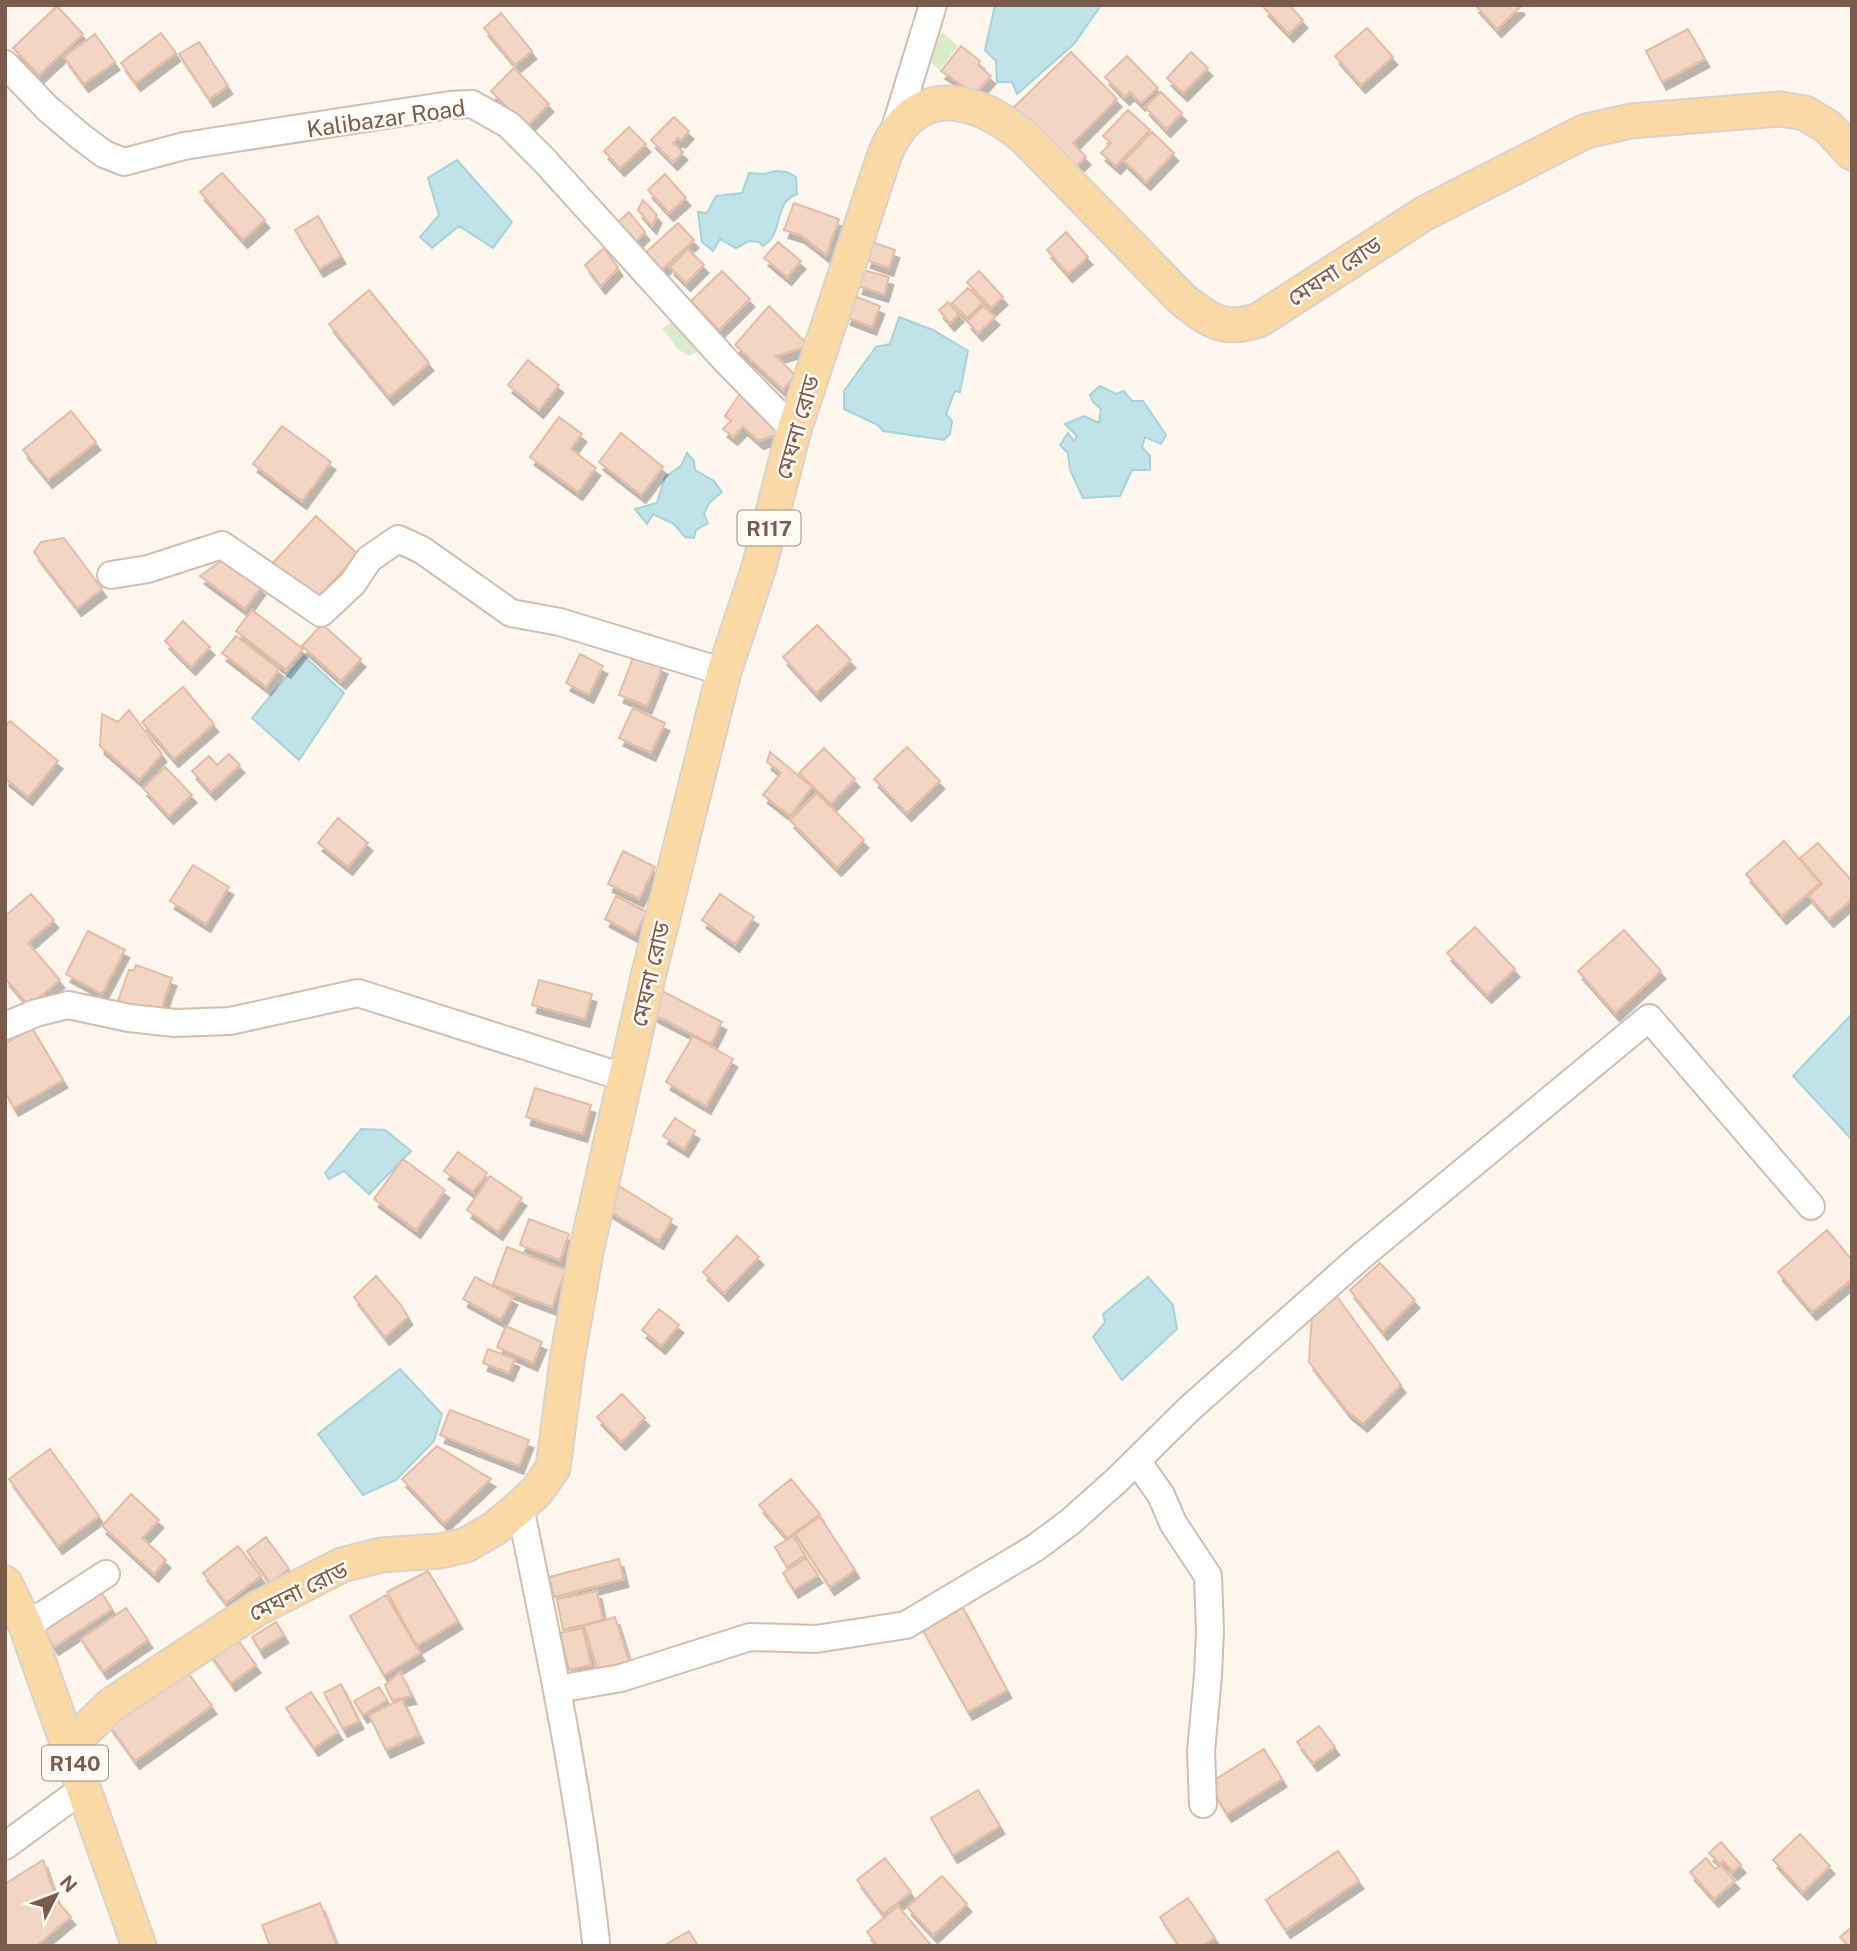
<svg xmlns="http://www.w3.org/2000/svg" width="1857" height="1951" viewBox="0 0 1857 1951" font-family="'Public Sans','Noto Sans Bengali',sans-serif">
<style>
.green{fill:#d8ecc9}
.water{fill:#bfe3e8;stroke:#a5d3da;stroke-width:2}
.building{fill:#f3d5c3;stroke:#e6bba3;stroke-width:2;filter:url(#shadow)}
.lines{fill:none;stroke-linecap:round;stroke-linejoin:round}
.minor-casing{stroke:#d1beb0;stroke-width:30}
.major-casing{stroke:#dad1cd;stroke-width:37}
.minor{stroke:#fff;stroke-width:26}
.major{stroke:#fbd9a5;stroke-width:33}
.labels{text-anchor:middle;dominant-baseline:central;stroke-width:5;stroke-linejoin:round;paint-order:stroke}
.shield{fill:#fffaf3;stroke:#a28b7f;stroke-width:2}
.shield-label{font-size:21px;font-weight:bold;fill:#7a5c4d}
.street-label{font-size:23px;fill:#7a5c4d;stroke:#fffaf3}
</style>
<defs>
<filter id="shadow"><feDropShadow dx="4.5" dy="8" stdDeviation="0" flood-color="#0004"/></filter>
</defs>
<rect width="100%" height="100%" fill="#fdf6ec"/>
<!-- green -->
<path class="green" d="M942 32 958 46 939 70 923 55Z
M677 319 704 349 688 356 678 349 662 328Z"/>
<!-- water -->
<path class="water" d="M995 5H1101L1074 44 1017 94 1012 82H997L996 61 985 50Z
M457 160 512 222 493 248 459 226 432 248 420 237 439 215 428 178Z
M775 171 787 172 796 177 797 194C772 203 785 233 763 246L759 242 749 241 736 248 720 239 713 251 702 242 698 212 707 213 716 196 742 193 749 173 764 174Z
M899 317 933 330 968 351 960 392 955 391 946 414 952 421 950 434 944 440 883 431 878 425 844 409V391L876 347 890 344Z
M1100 386 1116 394 1124 391 1132 401H1143L1166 435 1161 444 1145 437 1142 447 1150 456V470H1132L1120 496 1083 498 1070 470 1068 453 1060 445 1068 433 1074 441 1077 436 1065 424 1084 416 1099 423 1101 409 1093 402 1090 395Z
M687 453 694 461 695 470 714 481 722 492 709 503 704 514 708 523 696 530 694 538 685 537 674 524 653 514 647 524 635 509 657 503 665 477 681 466Z
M304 656 344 693 299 760 252 718Z
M1852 1014V1140L1793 1076Z
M361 1129 385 1130 411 1151 369 1194 344 1171 329 1179 325 1173Z
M1148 1277 1173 1305 1177 1329 1122 1380 1093 1337 1105 1322 1103 1314Z
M400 1369 442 1414 434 1441 396 1480 363 1495 318 1434Z"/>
<!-- building -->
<path class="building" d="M1266 5H1289L1303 20 1289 34 1264 8Z
M1475 5H1519L1520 7 1497 29Z
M57 6 83 34 39 75 13 48Z
M501 13 532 51 515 65 484 28Z
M1367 28 1393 57 1361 85 1335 56Z
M1688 29 1705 59 1662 82 1646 51Z
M161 33 176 53 136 83 121 63Z
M95 34 115 62 84 84 64 57Z
M199 42 228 86 209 99 179 54Z
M961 46 980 61 978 65 991 76 975 94 941 71Z
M1071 52 1117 99 1073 143 1086 157 1072 171 1012 109Z
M1191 52 1208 68 1183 93 1167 78Z
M1127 56 1158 88 1141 103 1130 92 1125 97 1105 77Z
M514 68 549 104 526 127 491 91Z
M1161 92 1182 113 1166 129 1145 107Z
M1128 110 1150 130 1116 166 1101 153 1111 143 1103 136Z
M674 117 689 131 681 140 678 138 673 143 683 152 673 162 651 140Z
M629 127 646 144 620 168 604 151Z
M1152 132 1174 153 1146 182 1124 161Z
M222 173 265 220 243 240 200 192Z
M665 174 686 198 669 213 648 190Z
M643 200 657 215 652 226 638 210Z
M794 203 839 219 826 255 800 235 784 230Z
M629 212 645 232 634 244 616 224Z
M318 216 341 256 319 269 295 230Z
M678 223 694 240 658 273 642 256Z
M1066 232 1088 257 1068 274 1047 250Z
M778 242 801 261 787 277 764 258Z
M872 242 895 250 889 268 866 260Z
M604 248 618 268 601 286 585 265Z
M688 249 704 265 686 283 670 267Z
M863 270 889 277 884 294 858 286Z
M722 271 750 299 719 330 691 301Z
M979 271 1003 297 991 308 967 282Z
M968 288 983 303 967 318 952 303Z
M369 290 429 363 389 397 329 324Z
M854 296 880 306 872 327 846 317Z
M948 302 959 314 950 323 939 310Z
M769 306 809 346 776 356 795 375 783 390 735 345Z
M983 306 995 317 978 333 967 321Z
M528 360 559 385 539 410 508 385Z
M743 389 783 432 759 441 743 427 733 437 723 429 731 421 725 416Z
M71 411 96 442 48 480 23 450Z
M559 417 582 434 571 449 596 468 578 492 530 457Z
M282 426 331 462 302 501 253 464Z
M621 433 663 467 641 495 599 462Z
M316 516 358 554 314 602 272 564Z
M64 538 102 589 77 608 34 552 41 542Z
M224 559 261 587 245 609 200 576Z
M252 610 303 649 286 670 236 631Z
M183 621 210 647 191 667 165 641Z
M322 624 361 659 341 681 302 646Z
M817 625 851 660 816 693 783 657Z
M236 636 279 669 266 687 222 653Z
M580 654 603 666 589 695 566 683Z
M634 655 663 666 647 706 619 695Z
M183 687 214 724 174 759 142 722Z
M633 708 665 723 651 753 619 738Z
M129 710 162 754 139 780 100 746 102 714 118 722Z
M10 721 58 761 28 797 5 778V726Z
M907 747 940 781 907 813 874 779Z
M824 748 855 779 831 804 799 773Z
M770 752 812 787 790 816 763 795 781 773 767 762Z
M229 754 240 765 211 792 192 771 209 756 217 765Z
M165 767 192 795 169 816 143 788Z
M817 793 864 840 837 868 790 820Z
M338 818 368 843 348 867 318 843Z
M1784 841 1820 883 1782 916 1746 874Z
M1818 843 1852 881V899L1829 919 1809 896 1822 884 1800 858Z
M623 851 655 867 639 899 608 884Z
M193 865 229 887 206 924 170 901Z
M31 894 54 920 28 943 60 980 29 1006 5 978V916Z
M720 894 754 917 735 944 702 920Z
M616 896 647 912 635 935 605 919Z
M1475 927 1515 969 1487 995 1447 953Z
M1624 930 1661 971 1615 1013 1578 971Z
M88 931 125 950 102 994 66 974Z
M136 965 172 978 159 1015 118 1001 129 970H134Z
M539 980 592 994 585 1019 532 1005Z
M662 991 722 1022 711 1044 651 1013Z
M32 1028 63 1080 14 1108 5 1092V1044Z
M693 1036 733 1059 706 1106 666 1082Z
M535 1088 591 1105 583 1134 526 1117Z
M675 1118 695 1131 684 1149 663 1136Z
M458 1152 487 1173 473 1192 444 1171Z
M403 1159 445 1190 416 1230 374 1199Z
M490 1176 522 1198 498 1232 467 1210Z
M619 1186 672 1219 659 1241 606 1209Z
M529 1219 569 1234 560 1260 520 1245Z
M1827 1230 1852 1260V1279L1812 1312 1778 1272Z
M737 1236 759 1257 724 1293 703 1272Z
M507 1247 566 1270 552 1307 493 1285Z
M1380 1263 1415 1300 1383 1332 1350 1290Z
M376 1276 401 1305 408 1317 385 1337 354 1297Z
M475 1277 513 1297 501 1320 463 1299Z
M1335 1294 1401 1385 1363 1424 1347 1411 1309 1362 1312 1314Z
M659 1309 679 1325 661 1346 642 1330Z
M506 1326 542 1342 533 1363 497 1347Z
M488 1349 515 1359 509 1373 483 1363Z
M622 1394 645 1418 621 1442 597 1417Z
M450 1410 529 1440 519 1466 440 1435Z
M437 1446 491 1479 444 1523 402 1479Z
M50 1449 99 1516 58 1546 9 1479Z
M791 1479 820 1514 787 1538 759 1505Z
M131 1494 159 1520 142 1538 166 1560 154 1574 102 1526Z
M820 1517 855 1570 830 1587 795 1534Z
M793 1536 805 1555 787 1567 775 1547Z
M266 1537 289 1569 270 1583 247 1551Z
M238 1546 261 1576 226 1603 203 1573Z
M806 1558 818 1575 794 1590 783 1573Z
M619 1559 624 1579 554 1597 549 1577Z
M428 1571 458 1621 417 1646 387 1592Z
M91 1577 112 1609 54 1647 33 1614Z
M597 1591 603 1620 563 1630 557 1599Z
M386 1595 420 1653 384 1675 350 1616Z
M962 1606 1007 1690 968 1712 921 1627Z
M126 1608 148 1640 103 1671 81 1639Z
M615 1617 629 1661 598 1671 584 1626Z
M276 1622 284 1635 260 1650 252 1637Z
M583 1628 591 1665 569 1670 560 1633Z
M233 1633 256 1665 231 1683 208 1651Z
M181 1663 212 1706 135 1761 104 1718Z
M400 1672 412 1696 392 1700 385 1685Z
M341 1684 359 1721 343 1729 324 1693Z
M379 1687 387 1700 363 1715 354 1701Z
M311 1692 338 1732 314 1748 286 1708Z
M402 1699 419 1735 386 1750 369 1715Z
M1319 1726 1335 1747 1313 1763 1297 1742Z
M1264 1749 1282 1779 1227 1814 1208 1784Z
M978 1790 1000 1826 953 1855 931 1818Z
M1800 1834 1830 1866 1803 1892 1773 1860Z
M1721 1842 1741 1865 1733 1872 1723 1861 1720 1864 1709 1853Z
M1338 1851 1359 1881 1286 1930 1266 1900Z
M885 1858 911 1892 883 1914 857 1880Z
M1706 1858 1715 1869 1721 1865 1735 1881 1714 1899 1690 1872Z
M43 1860 57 1901 71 1917 36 1946H5V1884Z
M942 1876 967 1904 933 1935 907 1907Z
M1188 1898 1215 1938 1202 1946H1179L1160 1917Z
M320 1903 337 1946H270L262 1925Z
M898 1906 930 1944 927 1946H878L867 1932Z
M1852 1927V1945L1848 1946 1840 1937Z
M689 1931 698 1946H663Z"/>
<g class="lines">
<!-- minor casing -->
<g class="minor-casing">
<path id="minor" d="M5 64 47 108 80 136 104 154 124 162 184 146 450 105 472 104 509 125 544 160 727 362 794 430
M893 135 933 5
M111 575 148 569 222 545 321 613 353 583 369 559 398 539 422 550 511 613 560 622 724 672
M5 1026 36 1013 68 1005 129 1018 175 1023 230 1021 358 993 626 1078
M1137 1461 1161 1495 1173 1523 1208 1576 1210 1631 1208 1675 1201 1752 1203 1804
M520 1507C550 1651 580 1796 596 1942
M26 1626 106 1574
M558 1689 621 1678 750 1637 816 1639 906 1625 1035 1548 1070 1522 1116 1481 1189 1409 1359 1258 1649 1018 1811 1206
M5 1846 84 1788"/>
</g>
<!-- major casing -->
<g class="major-casing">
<path id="major" d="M5 1583 26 1626 139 1946
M69 1746 111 1705 258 1608 342 1565 381 1555 440 1551 466 1545 495 1528 520 1507 537 1491 553 1468 567 1361 586 1252 649 973 724 672 759 567 794 430 885 154C914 83 972 95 1023 136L1183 300C1210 321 1224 332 1259 320L1425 213 1586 131 1631 121 1780 109 1805 113 1828 127 1852 153"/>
</g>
<!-- minor -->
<use href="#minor" class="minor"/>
<!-- major -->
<use href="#major" class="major"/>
</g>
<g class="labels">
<!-- shield labels -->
<g class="shield">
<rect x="737.5" y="510.5" width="63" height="35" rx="5"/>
<rect x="42" y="1745.5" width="66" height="35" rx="5"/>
</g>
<g class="shield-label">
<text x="769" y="528">R117</text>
<text x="75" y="1763">R140</text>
</g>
<!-- street labels -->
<g class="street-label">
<text transform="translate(386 118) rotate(-8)">Kalibazar Road</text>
<text transform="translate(1334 271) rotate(-33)">মেঘনা রোড</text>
<text transform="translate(797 427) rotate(-74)">মেঘনা রোড</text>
<text transform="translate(650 974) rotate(-77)">মেঘনা রোড</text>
<text transform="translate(298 1591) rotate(-26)">মেঘনা রোড</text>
</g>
</g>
<!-- border -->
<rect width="1857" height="1951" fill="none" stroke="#7a5c4d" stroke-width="14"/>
<!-- north arrow -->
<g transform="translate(56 1895) rotate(48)" stroke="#fffaf3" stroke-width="5" paint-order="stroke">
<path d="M0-5L12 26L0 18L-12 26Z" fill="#7a5c4d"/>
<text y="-10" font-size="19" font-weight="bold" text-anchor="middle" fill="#7a5c4d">N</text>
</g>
</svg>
